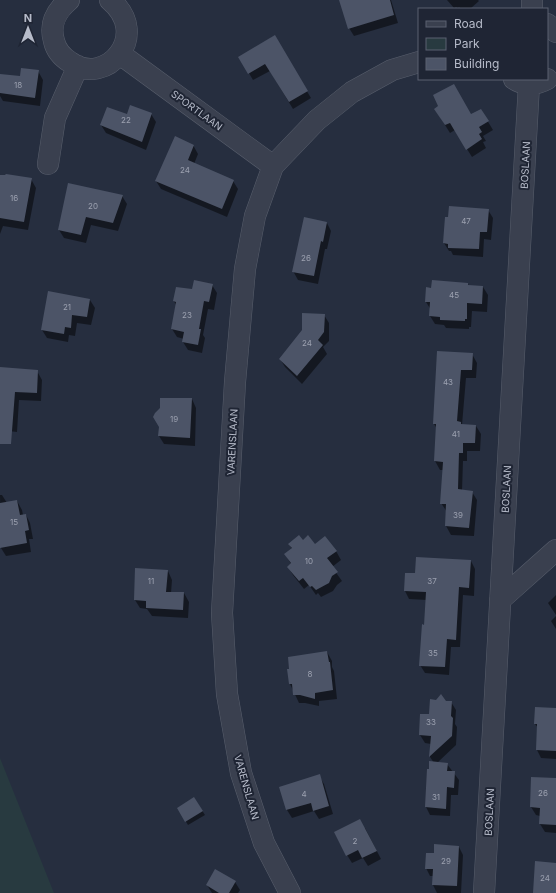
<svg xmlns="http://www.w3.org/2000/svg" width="556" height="893" viewBox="0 0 556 893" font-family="Inter,sans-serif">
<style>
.green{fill:#283a40}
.shadow{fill:#0007}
.building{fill:#4c5467}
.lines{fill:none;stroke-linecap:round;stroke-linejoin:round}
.minor-casing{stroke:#585e6c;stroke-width:22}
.minor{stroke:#3a404f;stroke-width:21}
.labels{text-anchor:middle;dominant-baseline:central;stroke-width:4;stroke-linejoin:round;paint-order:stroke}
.number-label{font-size:8px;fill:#9ca1b0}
.street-label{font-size:10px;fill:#b6bbc9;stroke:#1f2534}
</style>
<rect width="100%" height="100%" fill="#262e3f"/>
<!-- green -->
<path class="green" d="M0 758 54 893H0Z"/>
<!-- shadow -->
<path class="shadow" d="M340 0H391L398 23 354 36 349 28Z
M447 0H478L479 1 470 9H461L459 7 458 8 456 7 454 8Z
M274 36 311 98 293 109 270 71 253 80 240 58Z
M38 71 43 80 40 106 3 101 0 96V80L21 78Z
M440 106 471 116 481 110 493 130 483 136 486 141 483 142 486 148 472 157 455 130 450 133 440 117Z
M151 114 156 122 146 150 106 133 101 125Z
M193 145 198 154 194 164 233 181 238 189 227 217 161 189 156 181Z
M0 176 31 179 36 188 28 230 3 226 0 234Z
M122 196 127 204 118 231 91 225 86 243 64 238 59 230Z
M488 210 493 218 491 240 484 239 483 257 453 255 451 251H449L444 243Z
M327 223 331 231 327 249H325L318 284 298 280 293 271Z
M468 284 469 286 483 287 488 295 487 312 472 311 471 327H469V329L446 328 444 325 435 324 430 316 431 310 426 302 432 289Z
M212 285 217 293 214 310 208 309 203 335 205 338 202 353 188 350 183 342 184 339 177 337 172 329 176 305 174 301 193 290Z
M90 300 95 308 91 325 77 323 75 336 69 335 68 342 47 338 42 330Z
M324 315 329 323V341L323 347 327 354 302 384 285 367 280 359Z
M438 352 472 354 477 363 476 378H466L462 425 476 426 481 434 480 451H467V461H463L462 491 472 492 477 500 474 536 451 535 446 526 447 512 441 503 443 470H440L435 461 437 429 434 424Z
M0 368 37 371 42 380 41 401 19 400 17 432 0 430Z
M192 399 196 408 195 446 164 444 159 436Z
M0 495H2L7 503 17 501 22 510 23 515H26L30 523 33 539H29L31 552 6 556 1 548Z
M302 541 336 551 341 560 332 567 342 581 337 585 333 591 321 597 318 593 316 595 309 585 304 589 293 575 288 567 291 564 285 554 292 549 289 544Z
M471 561 475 569 474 596 463 595 460 647H451L449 675 425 673 420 665 427 600 409 599 405 591 416 574Z
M168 571 172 580 171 593H184L189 602 188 618 152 616 147 609 140 608 135 600Z
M556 595V615L548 603Z
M556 616V629L551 621Z
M327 652 332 661V667L334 671 337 699 319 701V706L305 703H299L290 684Z
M446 702H451L456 710 455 724 457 727 456 745 437 763 447 764 459 780 458 795H451L450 816 430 815 426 807 429 770 434 763 430 757 431 744 425 743 420 735 430 715Z
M556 709V759L541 758 537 750 538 728 535 724Z
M319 776 324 784 333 814 319 819 314 811 292 818 287 810 281 788Z
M556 779V833L545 832 540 824V816L536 815 531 807Z
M194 798 205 815 188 825 178 808Z
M365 828 381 859 368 866 363 858 352 863 347 855Z
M459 847 463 855 461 893H437L433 885V876H430L426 868 435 855Z
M235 882 240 890 238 893H212L207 885Z"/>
<!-- building -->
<path class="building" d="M339 0H390L394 15 348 29Z
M275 35 308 91 289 102 265 64 248 74 238 57Z
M21 68 39 70 35 98 0 93V74L20 76Z
M454 84 471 114 481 109 489 121 479 127 482 132 479 134 482 139 466 150 450 123 445 125 434 109 438 106 433 95Z
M130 105 152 113 142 142 100 125 107 107 127 114Z
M175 136 194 145 188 160 234 180 222 209 155 181Z
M6 174 32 178 24 222 0 218V175H5Z
M68 183 123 195 113 223 86 217 81 235 58 230Z
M449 206 489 209 487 232H480L479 249 448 248V244L443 243 445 217H448Z
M304 217 327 222 323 242 321 241 314 276 292 272Z
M194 280 213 284 209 302 204 301 199 329H201L198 345 182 342 184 332 171 329 176 302 173 301 176 287 192 289Z
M432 280 468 283V285L483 286 482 304 467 303V319H465V321L440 320V317L429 316 430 302H425L426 287 431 288Z
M48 291 90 299 87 317 72 315 71 328 65 327 64 334 41 330Z
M302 313 325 314 324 332 318 340 323 345 297 376 279 359 302 330Z
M437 351 473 353 472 370H461L457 421 461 422V424L476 425 475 443H463V453H459L458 489 473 491 469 528 445 526 446 504H440L443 462 434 461 436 424H433Z
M0 367 38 370 37 393 15 392 11 444H0Z
M160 398H192L190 438 158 436 159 427 153 417 155 413 160 408Z
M17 500 20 515 26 514 29 530 25 531 27 543 0 548V503Z
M299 535 303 540 308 535 315 544 325 536 337 551 327 558 338 572 332 576 329 583 316 590 312 586 310 587 303 578 299 581 287 567 291 563 284 554 292 548 288 544Z
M416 557 471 560 469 588 459 587 456 640 447 639 445 667 419 666 422 624 424 625 426 592 404 591 405 573H415Z
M135 568 168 570 166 592H184L183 610 146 608V601L134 600Z
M327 651 329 662H330L333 690 315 693V699L300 695H293L292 684H289L287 669H289L288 657Z
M441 694 446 701H452L451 716 453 718 452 736 429 757 431 736 419 735 420 714H429L430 699 436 700Z
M535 707 556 708V751L536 750 537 724H534Z
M429 761 448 763 447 771H455L454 788 447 787 446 809 425 807 427 769H429Z
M320 774 329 806 313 811 311 803 286 810 279 787Z
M531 777 556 778V825L539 824 540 808 530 807Z
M194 797 203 811 185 822 177 808Z
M360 819 377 851 362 858 358 850 346 856 334 832Z
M434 844 459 846 457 886 432 885 433 869H425L426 853H434Z
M535 861 556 863V893H533Z
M215 869 236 881 229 893H219L206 885Z"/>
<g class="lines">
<!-- minor casing -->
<g class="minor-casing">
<path id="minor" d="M69 0C56 11 49 24 54 41 56 50 62 57 70 62 106 88 152 35 110 0
M532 9V0
M547 24 554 29 556 32
M120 54 273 166
M514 79C524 86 536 85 547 79
M48 164 55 118 78 66
M500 600 556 550
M290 893 264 843 241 773 227 694 222 613 235 382 245 269 255 216 273 166 317 120 352 92 392 70 419 62
M484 893 529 84"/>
</g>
<!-- minor -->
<use href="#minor" class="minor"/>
</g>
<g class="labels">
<!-- number labels -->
<g class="number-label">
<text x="18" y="85">18</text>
<text x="126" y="120">22</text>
<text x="185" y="170">24</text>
<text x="14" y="198">16</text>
<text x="93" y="206">20</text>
<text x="466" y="221">47</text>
<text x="306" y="258">26</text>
<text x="454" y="295">45</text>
<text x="67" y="307">21</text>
<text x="187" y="315">23</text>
<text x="307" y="343">24</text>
<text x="448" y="382">43</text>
<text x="174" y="419">19</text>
<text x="456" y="434">41</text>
<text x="458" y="515">39</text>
<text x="14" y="522">15</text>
<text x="309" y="561">10</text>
<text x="151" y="581">11</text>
<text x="432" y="581">37</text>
<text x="433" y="653">35</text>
<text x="310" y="674">8</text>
<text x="431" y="722">33</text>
<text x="543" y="793">26</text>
<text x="304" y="794">4</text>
<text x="436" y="797">31</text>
<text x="355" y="841">2</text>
<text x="446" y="861">29</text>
<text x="545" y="878">24</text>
</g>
<!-- street labels -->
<g class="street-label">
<text transform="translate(197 110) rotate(36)">SPORTLAAN</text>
<text transform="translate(525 165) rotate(-87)">BOSLAAN</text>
<text transform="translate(232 442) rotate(-87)">VARENSLAAN</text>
<text transform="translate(506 489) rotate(-87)">BOSLAAN</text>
<text transform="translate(247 787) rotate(74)">VARENSLAAN</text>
<text transform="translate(489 812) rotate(-87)">BOSLAAN</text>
</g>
</g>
<!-- legend -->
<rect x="418" y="8" width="130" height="72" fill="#1f2534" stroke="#5b6170"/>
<rect x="426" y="21" width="20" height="6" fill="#3a404f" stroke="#5b6170"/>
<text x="454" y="28" font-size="12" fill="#b6bbc9">Road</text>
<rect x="426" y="38" width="20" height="12" fill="#283a40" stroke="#5b6170"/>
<text x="454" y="48" font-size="12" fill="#b6bbc9">Park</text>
<rect x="426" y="58" width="20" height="12" fill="#4c5467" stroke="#5b6170"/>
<text x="454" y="68" font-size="12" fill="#b6bbc9">Building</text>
<!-- north arrow -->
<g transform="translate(28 28)" stroke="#1f2534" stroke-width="3" paint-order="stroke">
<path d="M0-3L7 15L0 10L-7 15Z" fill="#b6bbc9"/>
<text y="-6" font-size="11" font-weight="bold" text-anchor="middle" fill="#b6bbc9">N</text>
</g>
</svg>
